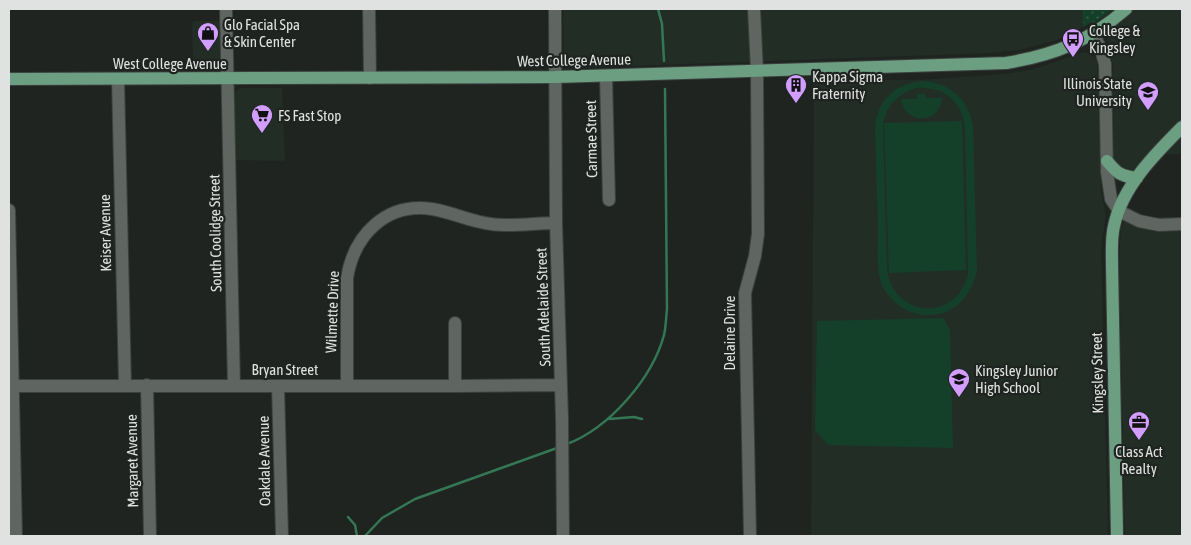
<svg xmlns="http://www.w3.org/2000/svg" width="1191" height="545" viewBox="0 0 1191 545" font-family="'Asap Condensed',sans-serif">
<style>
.built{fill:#222d26}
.grass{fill:url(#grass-dots)}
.garden{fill:#14402a;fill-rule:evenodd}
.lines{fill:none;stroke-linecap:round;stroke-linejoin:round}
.stream{stroke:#347754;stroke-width:2.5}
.minor-casing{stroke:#3c403e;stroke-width:14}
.major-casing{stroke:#3c403e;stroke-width:14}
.minor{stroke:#5f6561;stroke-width:12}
.major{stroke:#6c9f82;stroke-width:12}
.labels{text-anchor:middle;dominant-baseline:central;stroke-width:4.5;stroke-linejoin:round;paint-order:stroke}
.poi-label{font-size:15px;fill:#dfe2e0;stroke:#1f2421;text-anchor:start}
.street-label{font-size:15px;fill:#dfe2e0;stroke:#1f2421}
</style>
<defs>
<pattern id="grass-dots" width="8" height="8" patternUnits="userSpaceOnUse" patternTransform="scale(1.25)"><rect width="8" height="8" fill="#14402a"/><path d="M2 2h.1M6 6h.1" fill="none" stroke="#365b49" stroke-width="1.8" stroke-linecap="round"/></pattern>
</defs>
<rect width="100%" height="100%" fill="#1f2421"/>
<!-- built -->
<path class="built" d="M563 9H1182V154H1149L1136 168 1131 171 1121 169 1114 161 1113 66 1109 46 1099 16 1078 30 1054 41 1024 49 992 53 574 68 567 64 564 59Z
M194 21H220L221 61 216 68H193L192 23Z
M1084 52 1089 53 1096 59 1097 63 1101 191 1106 215 1101 248 1108 536H811L814 80H919L1004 74 1035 69Z
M240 88H282L285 161 235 160 233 97 235 92Z
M1129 207 1133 211 1151 217H1182V536H1125L1119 261 1121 229Z"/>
<!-- grass -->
<path class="grass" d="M1083 9H1112L1094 23 1092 22 1083 27Z"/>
<!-- garden -->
<path class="garden" d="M922 81C950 82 969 100 973 127L977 270C973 289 962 307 943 313 920 320 895 309 884 289 875 272 878 246 878 228 877 195 876 162 875 128 877 100 895 84 922 81ZM915 88C942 86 962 100 965 128L968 277C964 284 962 291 956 297 928 322 890 303 887 268L883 123C887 105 897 95 915 88Z
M917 94H925L926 98H942C940 125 905 125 901 99H917Z
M962 121 966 270 889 273 884 123Z
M943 318 950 330 953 448 828 445 815 430 817 321Z"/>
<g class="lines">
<!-- stream -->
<path class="stream" d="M658 9 662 24 664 61
M609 419 634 417 642 419
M567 444C609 428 652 379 664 335 666 327 666 317 667 309L665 89
M348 517 355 525 357 536
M365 536 382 518 415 499 557 448"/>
<!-- minor casing -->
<g class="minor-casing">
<path id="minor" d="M226 9 234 386
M369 9 370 78
M555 9 556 223 562 419 563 536
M1093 34 1100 47 1105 64 1107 172 1111 199 1119 211 1139 221 1159 225 1182 224
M606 76 609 200
M118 79 125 385
M9 210 16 536
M455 323V386
M147 385 150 536
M9 386H455L561 385
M278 386 282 536
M347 386V278C354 235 386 202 432 209 452 212 471 222 491 224 512 227 535 223 556 223
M750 536 745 293 755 256 758 234 757 71 754 9"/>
</g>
<!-- major casing -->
<g class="major-casing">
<path id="major" d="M9 79 555 77 1006 63C1055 55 1089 41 1126 9
M1107 161C1117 173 1120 176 1137 178
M1117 536 1112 265C1112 252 1111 238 1114 226 1122 187 1155 154 1182 127"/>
</g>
<!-- minor -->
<use href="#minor" class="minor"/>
<!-- major -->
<use href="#major" class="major"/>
</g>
<!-- icons -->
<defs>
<g id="shop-pin" transform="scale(1.125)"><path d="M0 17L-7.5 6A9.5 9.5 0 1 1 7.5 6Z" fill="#d19dfe" stroke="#1f2421"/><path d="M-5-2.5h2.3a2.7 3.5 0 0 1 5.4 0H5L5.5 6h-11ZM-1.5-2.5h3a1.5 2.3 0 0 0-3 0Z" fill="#111"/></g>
<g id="bus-pin" transform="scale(1.125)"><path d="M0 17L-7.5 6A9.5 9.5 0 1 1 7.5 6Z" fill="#d19dfe" stroke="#1f2421"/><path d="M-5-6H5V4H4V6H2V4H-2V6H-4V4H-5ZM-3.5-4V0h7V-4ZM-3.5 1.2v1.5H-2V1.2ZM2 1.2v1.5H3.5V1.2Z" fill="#111"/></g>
<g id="building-pin" transform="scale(1.125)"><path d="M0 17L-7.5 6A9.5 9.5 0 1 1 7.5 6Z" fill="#d19dfe" stroke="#1f2421"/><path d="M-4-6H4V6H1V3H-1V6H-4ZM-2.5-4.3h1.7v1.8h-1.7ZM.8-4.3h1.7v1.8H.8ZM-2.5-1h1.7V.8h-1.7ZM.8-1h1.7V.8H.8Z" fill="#111"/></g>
<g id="university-pin" transform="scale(1.125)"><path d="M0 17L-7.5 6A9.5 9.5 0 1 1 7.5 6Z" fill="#d19dfe" stroke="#1f2421"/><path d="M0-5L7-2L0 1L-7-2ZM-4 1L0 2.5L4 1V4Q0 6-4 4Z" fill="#111"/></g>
<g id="supermarket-pin" transform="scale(1.125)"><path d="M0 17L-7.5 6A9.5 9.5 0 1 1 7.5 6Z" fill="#d19dfe" stroke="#1f2421"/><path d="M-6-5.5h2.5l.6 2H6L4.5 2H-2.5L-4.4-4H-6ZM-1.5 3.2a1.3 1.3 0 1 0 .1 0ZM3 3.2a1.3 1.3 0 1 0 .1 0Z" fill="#111"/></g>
<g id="school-pin" transform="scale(1.125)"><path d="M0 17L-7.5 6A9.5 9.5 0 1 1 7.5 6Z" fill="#d19dfe" stroke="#1f2421"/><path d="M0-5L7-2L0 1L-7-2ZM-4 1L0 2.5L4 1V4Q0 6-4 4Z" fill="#111"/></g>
<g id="office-pin" transform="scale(1.125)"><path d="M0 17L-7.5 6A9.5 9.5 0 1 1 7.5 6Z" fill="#d19dfe" stroke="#1f2421"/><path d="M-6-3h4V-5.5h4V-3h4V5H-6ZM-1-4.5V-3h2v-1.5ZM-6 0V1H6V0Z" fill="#111"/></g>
</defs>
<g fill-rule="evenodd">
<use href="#shop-pin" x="208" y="33"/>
<use href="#bus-pin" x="1073" y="39"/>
<use href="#building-pin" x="796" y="85"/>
<use href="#university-pin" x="1148" y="92"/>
<use href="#supermarket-pin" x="262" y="115"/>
<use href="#school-pin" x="959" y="379"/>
<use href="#office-pin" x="1139" y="422"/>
</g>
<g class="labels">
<!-- poi labels -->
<g class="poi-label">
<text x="224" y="24">Glo Facial Spa<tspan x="224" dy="17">&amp; Skin Center</tspan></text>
<text x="1089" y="30">College &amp;<tspan x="1089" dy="17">Kingsley</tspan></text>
<text x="812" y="76">Kappa Sigma<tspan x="812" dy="17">Fraternity</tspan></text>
<text x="1132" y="83" text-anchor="end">Illinois State<tspan x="1132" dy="17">University</tspan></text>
<text x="278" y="115">FS Fast Stop</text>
<text x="975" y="370">Kingsley Junior<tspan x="975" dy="17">High School</tspan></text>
<text x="1139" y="451" text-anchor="middle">Class Act<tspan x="1139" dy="17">Realty</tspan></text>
</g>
<!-- street labels -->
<g class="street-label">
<text transform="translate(574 60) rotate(-1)">West College Avenue</text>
<text x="170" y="63">West College Avenue</text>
<text transform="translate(591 139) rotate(-91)">Carmae Street</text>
<text transform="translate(105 233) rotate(-91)">Keiser Avenue</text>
<text transform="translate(215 233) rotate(-91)">South Coolidge Street</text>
<text transform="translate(543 307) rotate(-92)">South Adelaide Street</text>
<text transform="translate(332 312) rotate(-88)">Wilmette Drive</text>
<text transform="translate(729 333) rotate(-90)">Delaine Drive</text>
<text x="285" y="369">Bryan Street</text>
<text transform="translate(1097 373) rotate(-91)">Kingsley Street</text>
<text transform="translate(132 461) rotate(-91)">Margaret Avenue</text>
<text transform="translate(264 461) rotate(-91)">Oakdale Avenue</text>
</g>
</g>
<!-- border -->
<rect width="1191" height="545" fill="none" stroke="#dfe2e0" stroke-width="20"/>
</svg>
